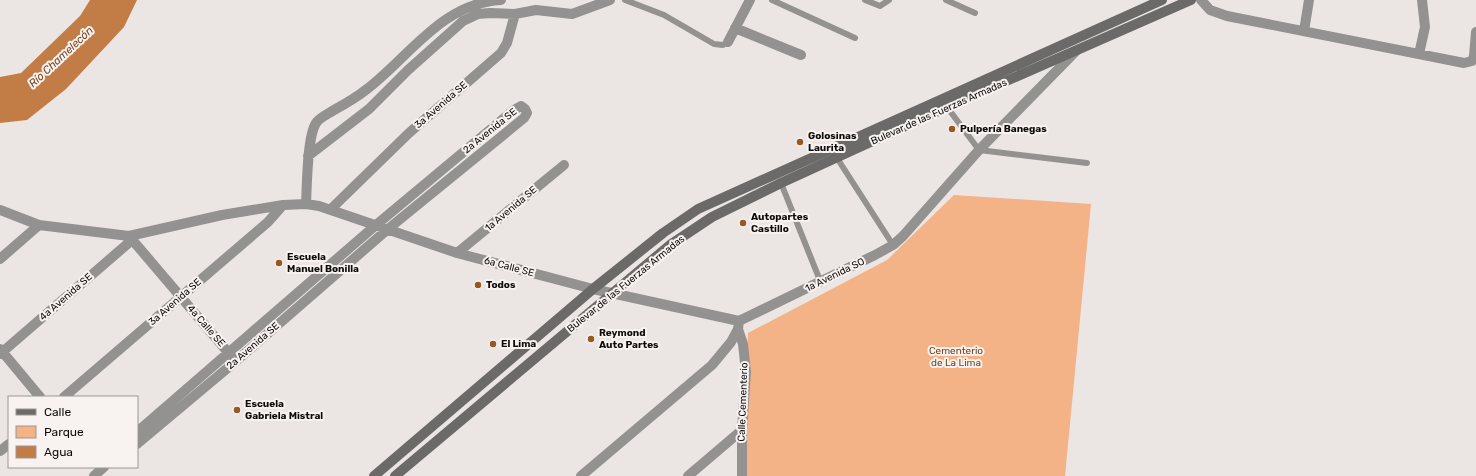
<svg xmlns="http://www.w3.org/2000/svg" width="1476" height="476" viewBox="0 0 1476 476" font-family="Rubik,sans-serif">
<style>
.green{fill:#f3b386}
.water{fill:#c27d47}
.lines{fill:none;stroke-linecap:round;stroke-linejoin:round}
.lane{stroke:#949291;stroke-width:6}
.street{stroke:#949291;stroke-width:10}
.secondary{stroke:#6c6a68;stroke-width:10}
.poi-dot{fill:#985822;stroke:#f8f3f0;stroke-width:1.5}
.labels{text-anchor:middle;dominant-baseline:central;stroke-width:4;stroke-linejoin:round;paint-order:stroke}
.street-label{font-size:10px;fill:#0d0c0b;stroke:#f8f3f0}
.poi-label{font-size:10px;font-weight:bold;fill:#0d0c0b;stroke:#f8f3f0;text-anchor:start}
.park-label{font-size:10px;fill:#73431c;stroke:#f8f3f0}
.water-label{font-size:11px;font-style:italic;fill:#784721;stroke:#f8f3f0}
</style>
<rect width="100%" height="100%" fill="#ebe6e3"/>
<!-- green -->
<path class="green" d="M954 195 1091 204 1065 476H743L748 333 887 260Z"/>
<!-- water -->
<path class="water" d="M90 0H137L124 27 66 89 27 120 0 123V77L21 73 80 16Z"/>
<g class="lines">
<!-- lane -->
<path class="lane" d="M625 0 664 15 714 44 723 45 728 42
M772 0 855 38
M865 0 880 6 889 0
M946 0 975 13
M947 107 979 150 1087 163
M837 158 893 245
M781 183 821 283"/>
<!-- street -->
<path class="street" d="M1201 0 1210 10 1227 16 1464 63 1472 61 1474 56 1476 32
M735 28 801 55
M1304 31 1309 0
M728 42 750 0
M1419 54 1425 27 1422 0
M308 156 369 109 408 70 463 21 478 14 490 13 515 14
M306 204C307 186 307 137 316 123 320 117 328 114 334 110 345 104 357 97 367 89 410 56 442 3 501 0
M331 209 409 133 501 53 507 43 515 14 536 10 572 14 610 0
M0 210 39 225 129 236 222 215 283 205 306 204 319 206 457 253 593 289 739 321
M129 236 232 357
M457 253 564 165
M0 259 39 225
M739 321 875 255 893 245 903 236 979 150 1076 51
M738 329 743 344 746 372 742 430V476
M0 349 40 397
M0 354 132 240
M64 397 268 222 283 205
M137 432 376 225 514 110 521 106 525 109 527 113 524 118 388 229 236 361 137 444
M0 451 9 444
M94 476 104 467
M581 476 712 365 731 342 738 329 739 321
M688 476 742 430"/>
<!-- secondary -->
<path class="secondary" d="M374 476 593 289 663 233 698 209 1162 0
M395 476 670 245 712 217 781 183 947 107 1191 0"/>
</g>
<!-- markers -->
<g class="poi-dot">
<circle cx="952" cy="129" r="4"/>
<circle cx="800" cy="142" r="4"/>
<circle cx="743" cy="223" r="4"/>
<circle cx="279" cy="263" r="4"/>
<circle cx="478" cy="285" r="4"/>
<circle cx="591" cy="339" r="4"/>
<circle cx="493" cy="344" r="4"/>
<circle cx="237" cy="410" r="4"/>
</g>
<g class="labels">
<!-- street labels -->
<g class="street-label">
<text transform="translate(441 105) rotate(-41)">3a Avenida SE</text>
<text transform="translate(939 112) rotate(-24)">Bulevar de las Fuerzas Armadas</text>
<text transform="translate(490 131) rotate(-39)">2a Avenida SE</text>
<text transform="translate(511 209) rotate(-40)">1a Avenida SE</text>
<text transform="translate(509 267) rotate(15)">6a Calle SE</text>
<text transform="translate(835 275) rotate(-26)">1a Avenida SO</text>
<text transform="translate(626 284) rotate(-39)">Bulevar de las Fuerzas Armadas</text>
<text transform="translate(66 297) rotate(-41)">4a Avenida SE</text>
<text transform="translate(175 302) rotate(-41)">3a Avenida SE</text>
<text transform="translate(206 326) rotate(49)">4a Calle SE</text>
<text transform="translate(253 346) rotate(-41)">2a Avenida SE</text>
<text transform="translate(743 402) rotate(-88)">Calle Cementerio</text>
</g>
<!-- poi labels -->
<g class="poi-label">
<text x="960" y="129">Pulpería Banegas</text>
<text x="808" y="136">Golosinas<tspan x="808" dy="12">Laurita</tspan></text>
<text x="751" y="217">Autopartes<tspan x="751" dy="12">Castillo</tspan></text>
<text x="287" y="257">Escuela<tspan x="287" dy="12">Manuel Bonilla</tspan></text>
<text x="486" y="285">Todos</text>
<text x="599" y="333">Reymond<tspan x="599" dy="12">Auto Partes</tspan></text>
<text x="501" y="344">El Lima</text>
<text x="245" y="404">Escuela<tspan x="245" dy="12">Gabriela Mistral</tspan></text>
</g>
<!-- park labels -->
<g class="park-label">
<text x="956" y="351">Cementerio<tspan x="956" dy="12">de La Lima</tspan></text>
</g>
<!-- water labels -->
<g class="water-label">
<text transform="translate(61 57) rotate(-43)">Río Chamelecón</text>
</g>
</g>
<!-- legend -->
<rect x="8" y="396" width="130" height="72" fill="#f8f3f0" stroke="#9a9794"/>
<rect x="16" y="409" width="20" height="6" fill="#6c6a68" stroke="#9a9794"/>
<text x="44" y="416" font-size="12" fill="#0d0c0b">Calle</text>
<rect x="16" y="426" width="20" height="12" fill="#f3b386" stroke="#9a9794"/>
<text x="44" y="436" font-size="12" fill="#0d0c0b">Parque</text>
<rect x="16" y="446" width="20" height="12" fill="#c27d47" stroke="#9a9794"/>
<text x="44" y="456" font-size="12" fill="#0d0c0b">Agua</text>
</svg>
